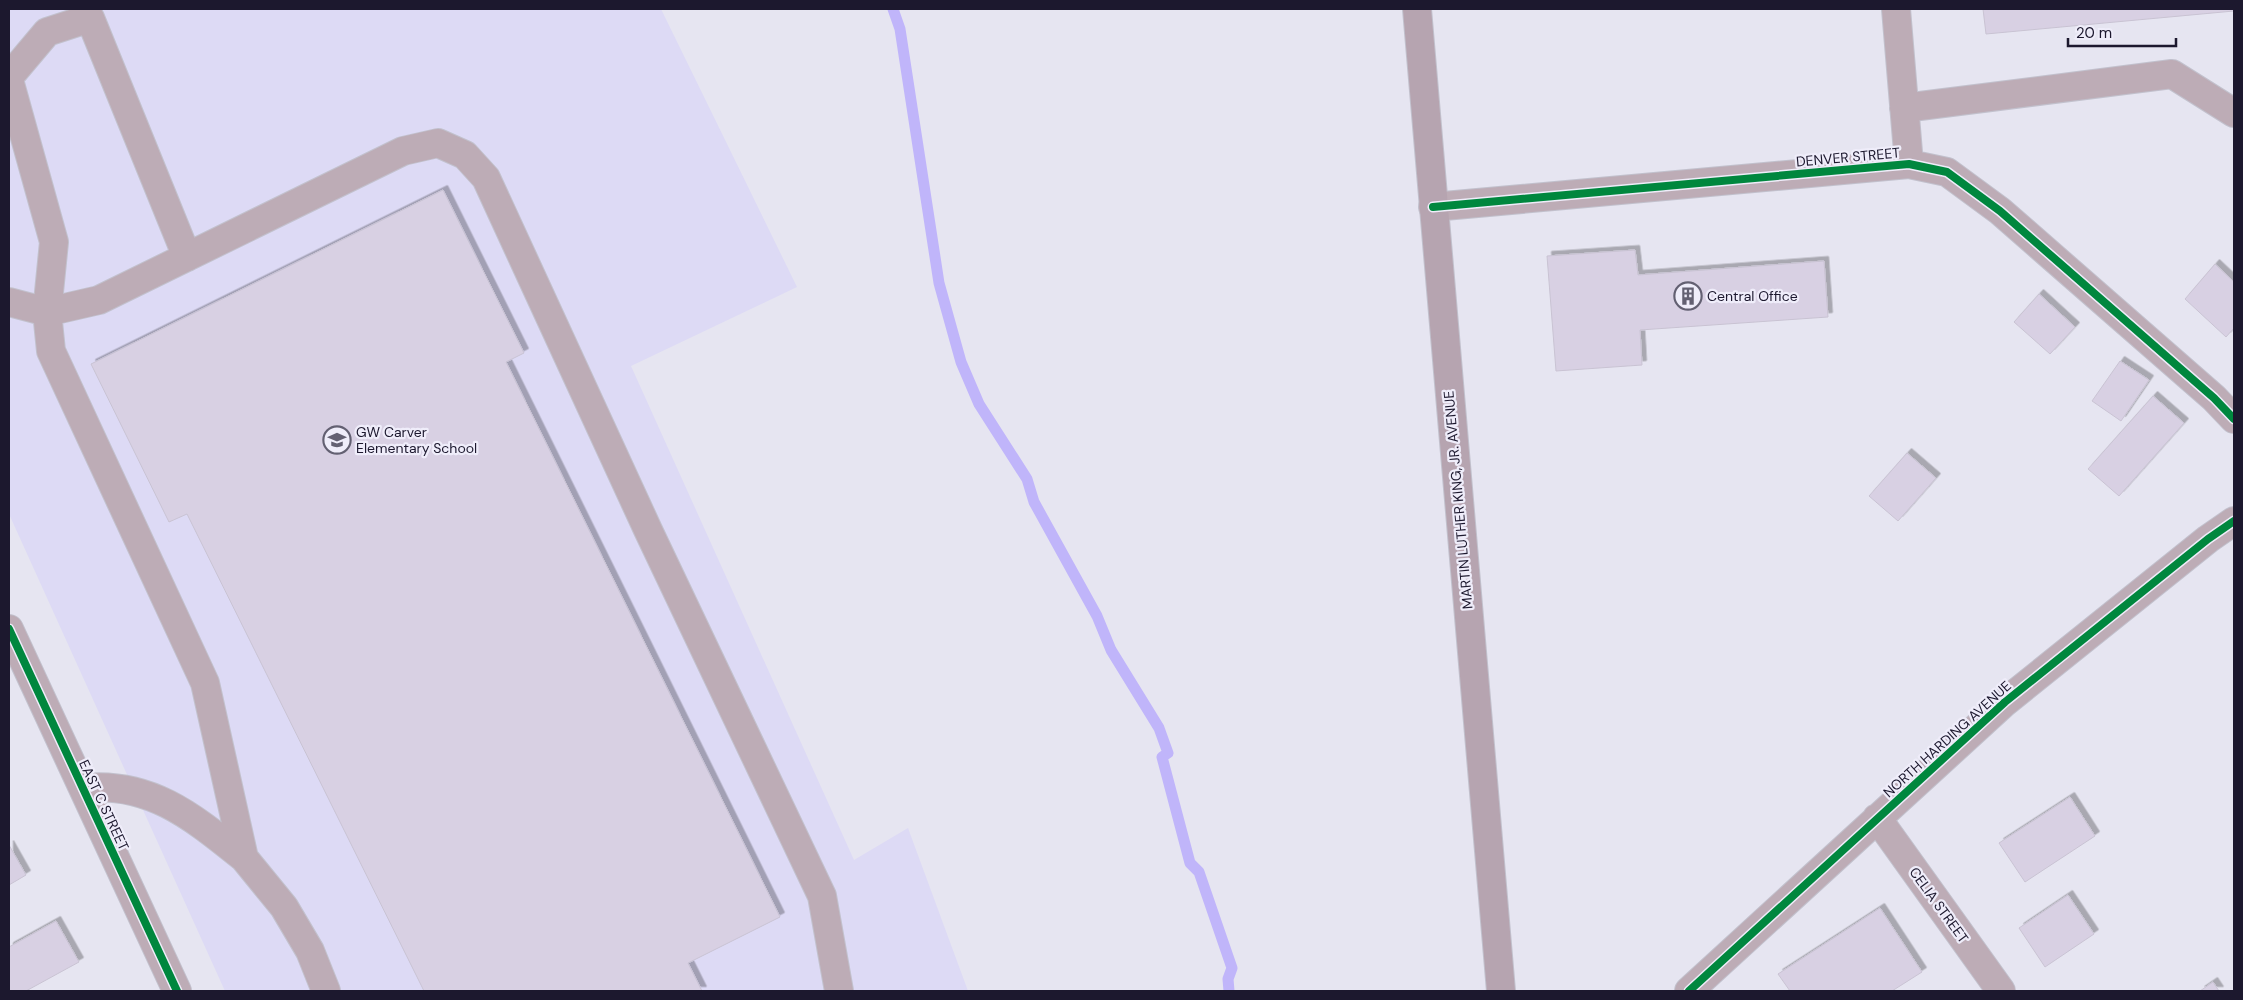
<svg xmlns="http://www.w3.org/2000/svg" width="2243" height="1000" viewBox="0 0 2243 1000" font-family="'DM Sans',sans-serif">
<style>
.built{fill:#dddaf5}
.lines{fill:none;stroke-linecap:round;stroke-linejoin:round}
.stream{stroke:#c0b5fa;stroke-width:11}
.building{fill:#d8d0e3;stroke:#c9c3d3;filter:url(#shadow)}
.minor-casing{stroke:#c2c1cd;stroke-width:30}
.major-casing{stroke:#c2c1cd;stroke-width:30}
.minor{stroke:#bdacb6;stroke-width:28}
.major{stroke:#b6a4b0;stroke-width:28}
.cycleway-casing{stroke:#efedfa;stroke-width:11}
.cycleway{stroke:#00873e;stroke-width:8}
.labels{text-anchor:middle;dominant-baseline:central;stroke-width:4.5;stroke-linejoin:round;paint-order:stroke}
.street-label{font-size:14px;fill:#1c182e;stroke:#efedfa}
.poi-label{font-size:14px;fill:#1c182e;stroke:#efedfa;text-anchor:start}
</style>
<defs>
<filter id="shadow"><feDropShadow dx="4.5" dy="-4.5" stdDeviation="0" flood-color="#0004"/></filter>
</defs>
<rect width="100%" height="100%" fill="#e6e5f1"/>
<!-- built -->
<path class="built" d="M9 9H661L797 287 631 366 854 860 908 828 968 991H225L9 514Z"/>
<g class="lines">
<!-- stream -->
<path class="stream" d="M893 9 900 29 939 283 961 362 979 404 1027 479 1034 502 1097 616 1111 650 1159 728 1168 753 1162 757 1190 863 1199 872 1232 968 1228 979 1229 991"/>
</g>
<!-- building -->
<path class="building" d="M1983 9H2234V11L1986 34Z
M443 190 524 353 506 362 780 917 688 963 702 991H424L187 514 169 522 91 364Z
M1635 250 1638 275 1824 261 1828 317 1640 330 1642 365 1556 371 1547 256Z
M2215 264 2234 282V328L2226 337 2185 299Z
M2039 294 2075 327 2050 354 2014 322Z
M2120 361 2149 380 2121 421 2092 401Z
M2153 396 2184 423 2119 496 2088 469Z
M1907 453 1936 478 1898 521 1869 496Z
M2070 797 2095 836 2025 882 1999 843Z
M9 845 26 875 9 885Z
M2068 895 2094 934 2045 967 2019 928Z
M1880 908 1922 972 1892 991H1790L1778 974Z
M56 921 79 962 26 991H9V947Z
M2213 982 2219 991H2200Z"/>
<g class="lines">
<!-- minor casing -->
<g class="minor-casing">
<path id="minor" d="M1896 9 1909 164
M9 77 47 32 90 18 187 257
M9 80 54 242 47 312 51 351 205 683 244 858 284 907 310 951 326 991
M1904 108 2172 74 2234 113
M1433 207 1909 164 1947 172 2000 211 2214 398 2234 419
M9 302 47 312 99 300 403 151 438 143 465 155 486 178 648 530 822 896 839 991
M9 629 177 991
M83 788C151 781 194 818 244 858
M1877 818 2001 991
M1689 991 2005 702 2208 539 2234 521"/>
</g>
<!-- major casing -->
<g class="major-casing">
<path id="major" d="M1417 9 1501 991"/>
</g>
<!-- minor -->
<use href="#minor" class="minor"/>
<!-- major -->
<use href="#major" class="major"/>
<!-- cycleway casing -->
<g class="cycleway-casing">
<path id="cycleway" d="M1433 207 1909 164 1947 172 2000 211 2214 398 2234 419
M9 629 177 991
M1689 991 2005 702 2208 539 2234 521"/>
</g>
<!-- cycleway -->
<use href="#cycleway" class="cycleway"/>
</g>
<!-- icons -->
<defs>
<g id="building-ring" transform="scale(1.4375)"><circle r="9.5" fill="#efedfa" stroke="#636072" stroke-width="1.5"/><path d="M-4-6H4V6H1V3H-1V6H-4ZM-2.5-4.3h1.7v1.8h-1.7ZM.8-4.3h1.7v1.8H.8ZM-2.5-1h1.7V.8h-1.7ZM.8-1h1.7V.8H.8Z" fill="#636072"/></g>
<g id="school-ring" transform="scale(1.4375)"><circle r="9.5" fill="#efedfa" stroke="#636072" stroke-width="1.5"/><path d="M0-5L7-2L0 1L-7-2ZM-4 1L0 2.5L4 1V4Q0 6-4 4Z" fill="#636072"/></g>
</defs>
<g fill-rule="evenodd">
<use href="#building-ring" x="1688" y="296"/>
<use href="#school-ring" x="337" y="440"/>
</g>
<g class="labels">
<!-- street labels -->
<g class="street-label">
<text transform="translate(1848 157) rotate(-5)">DENVER STREET</text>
<text transform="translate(1458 500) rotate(-95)">MARTIN LUTHER KING, JR. AVENUE</text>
<text transform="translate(1947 739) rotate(-42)">NORTH HARDING AVENUE</text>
<text transform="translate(104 805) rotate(65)">EAST C STREET</text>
<text transform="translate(1939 905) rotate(54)">CELIA STREET</text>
</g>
<!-- poi labels -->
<g class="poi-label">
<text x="1707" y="296">Central Office</text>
<text x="356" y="432">GW Carver<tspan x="356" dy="16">Elementary School</tspan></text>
</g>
</g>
<!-- border -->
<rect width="2243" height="1000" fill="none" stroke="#1c182e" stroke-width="20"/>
<!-- scale -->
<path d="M2068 38v8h108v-8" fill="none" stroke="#1c182e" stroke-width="2.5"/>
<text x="2076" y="38" font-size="15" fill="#1c182e" stroke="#efedfa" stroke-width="4" paint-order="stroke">20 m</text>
</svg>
